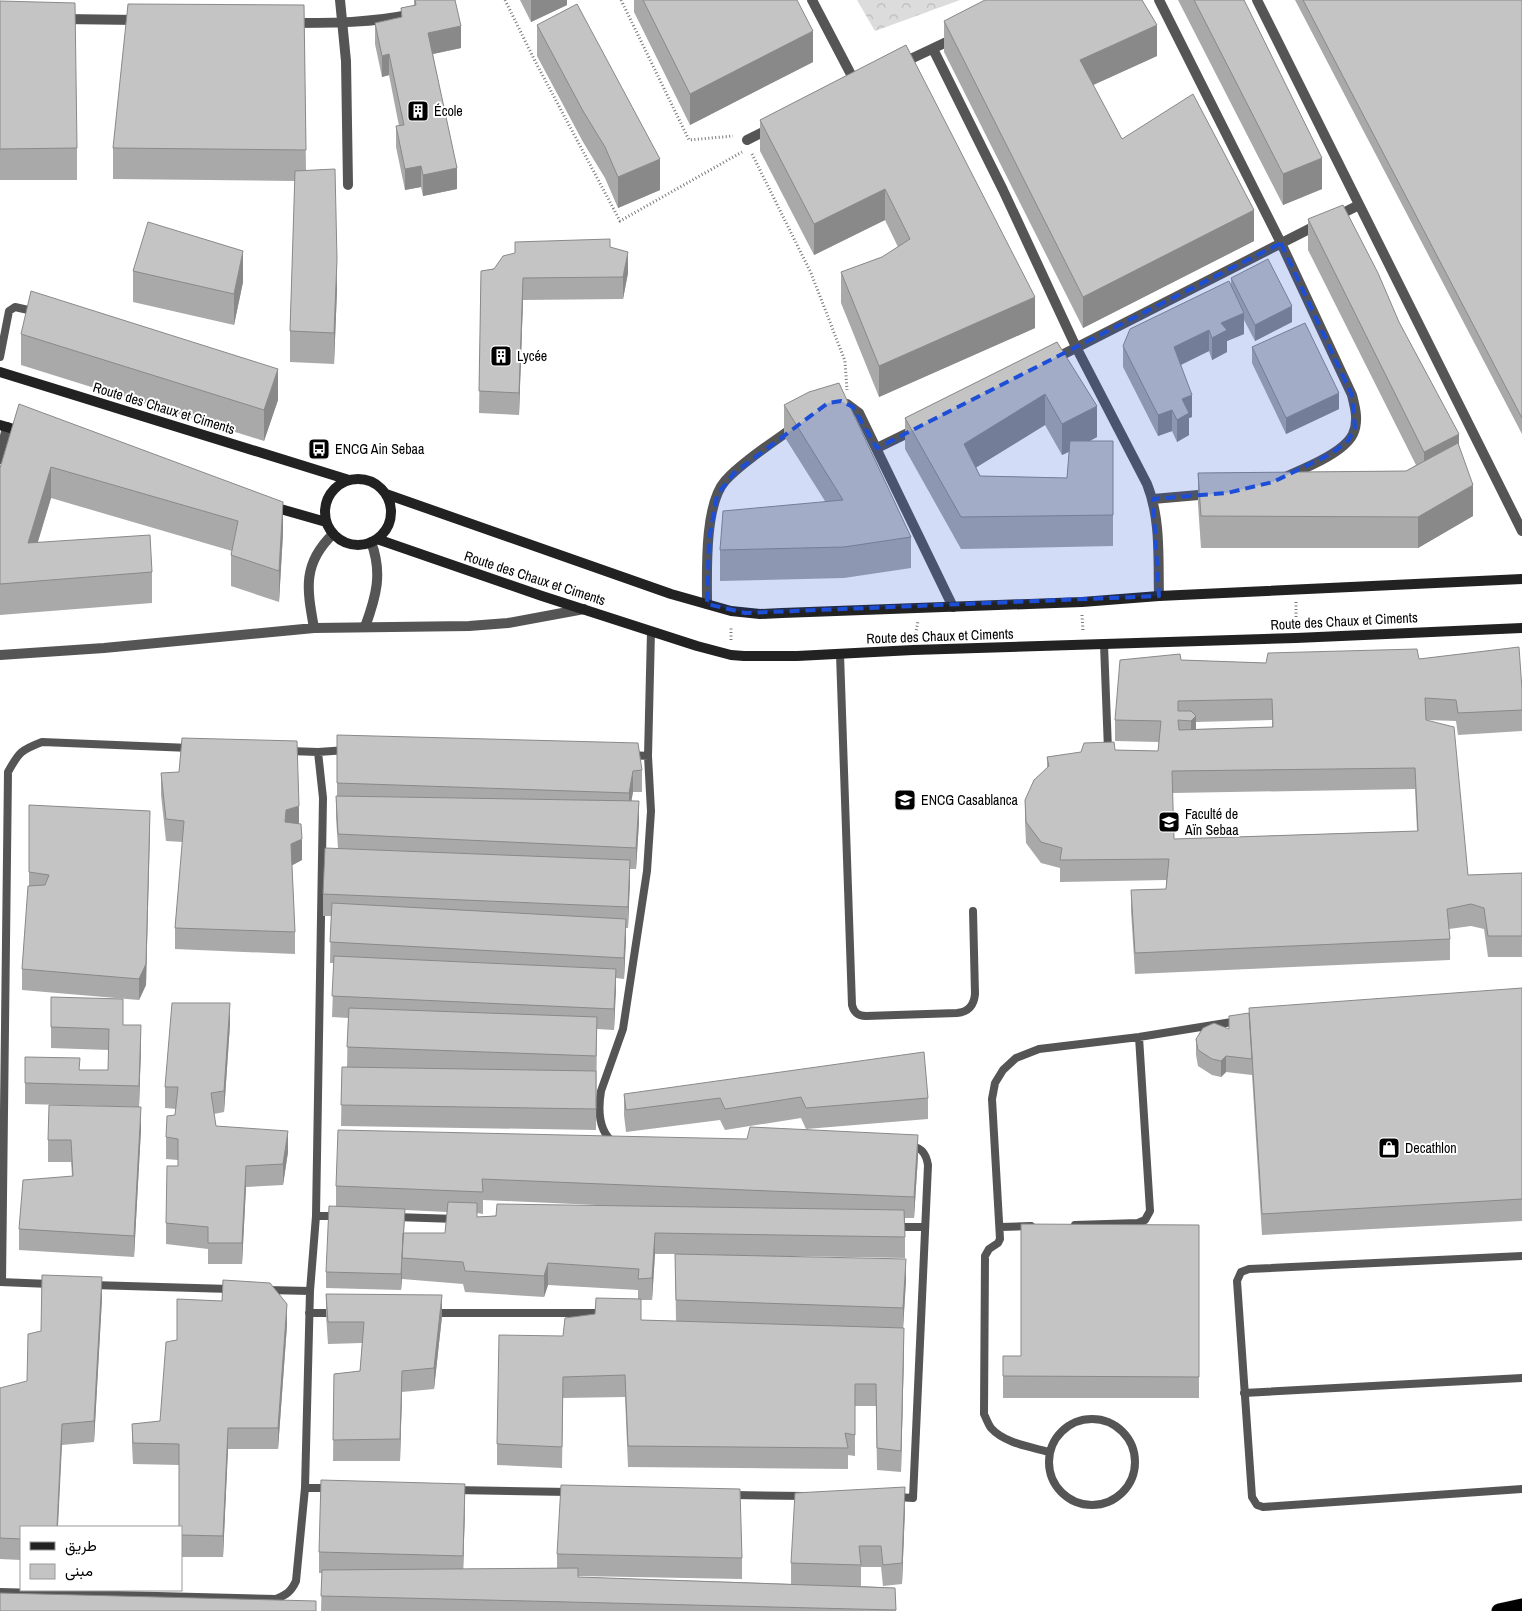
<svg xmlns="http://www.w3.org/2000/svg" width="1522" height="1611" viewBox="0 0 1522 1611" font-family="'Archivo Narrow',Vazirmatn,sans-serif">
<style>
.park{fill:url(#park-crowns)}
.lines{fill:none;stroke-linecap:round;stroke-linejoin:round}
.highway-casing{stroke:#dbdbdb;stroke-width:16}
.path{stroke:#777;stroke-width:3;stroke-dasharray:1 2.5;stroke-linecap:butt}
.lane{stroke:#555;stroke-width:8}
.street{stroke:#555;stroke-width:10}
.secondary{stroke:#222;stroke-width:10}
.highway{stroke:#000;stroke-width:15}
.wall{fill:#a9a9a9;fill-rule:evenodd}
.shaded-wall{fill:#898989}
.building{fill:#c4c4c4;stroke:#898989;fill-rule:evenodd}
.marked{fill:#1d4ed8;fill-opacity:0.2;stroke:#1d4ed8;stroke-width:4;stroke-dasharray:10 6;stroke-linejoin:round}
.labels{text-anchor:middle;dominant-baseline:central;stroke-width:4;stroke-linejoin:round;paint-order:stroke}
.poi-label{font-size:14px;fill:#000;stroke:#fff;text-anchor:start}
.street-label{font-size:14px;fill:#000;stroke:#fff}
</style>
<defs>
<pattern id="park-crowns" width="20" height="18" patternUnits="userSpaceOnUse" patternTransform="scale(1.25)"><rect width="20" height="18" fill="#dcdcdc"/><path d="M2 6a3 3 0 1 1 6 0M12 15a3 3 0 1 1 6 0" fill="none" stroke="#bbb"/></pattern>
</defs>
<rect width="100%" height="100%" fill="#fff"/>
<!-- park -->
<path class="park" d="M857 0H960L875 31Z"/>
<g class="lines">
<!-- highway casing -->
<g class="highway-casing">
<path id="highway" d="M1499 1611 1522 1606"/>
</g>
<!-- path -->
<path class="path" d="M505 0 535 61 620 221 742 152
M621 0 689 140 733 136
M752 154 811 273 845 361 847 390
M1296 602V624
M1082 615 1083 631
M915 637 918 621
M731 640V626"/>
<!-- lane -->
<path class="lane" d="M0 357 9 311 15 307 37 312
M1104 644 1108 750
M840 654 852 1005C854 1013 858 1016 866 1016L957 1013C968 1012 974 1006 975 994L973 911
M289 751 318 752 347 750
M631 755 648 756 651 631
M614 1143C598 1131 598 1109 601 1091L623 1029 647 871 651 811 648 756
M316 1216H338
M395 1217 456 1219
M1075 1225 1138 1223 1145 1220 1150 1211 1139 1037
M895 1227H925
M1000 1227 1031 1226
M1522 1256 1249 1269 1241 1272 1237 1281 1252 1497 1257 1505 1263 1507 1522 1489
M0 1282 50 1284
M2 1282 8 772C19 752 21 750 42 742L190 748
M92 1285 230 1289
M267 1290 310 1291
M309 1313H336
M432 1313H606
M1244 1393 1522 1378
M1049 1462a43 43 0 1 1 86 0a43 43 0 1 1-86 0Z
M1049 1452C1031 1447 1004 1443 991 1428 988 1424 986 1418 984 1414L985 1256 989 1249 998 1243 1000 1239 992 1099 995 1083 1003 1070 1016 1058 1039 1049 1139 1037 1238 1021
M305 1488H330
M454 1490 570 1492
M732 1495 805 1496
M897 1497 913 1498 928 1165C926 1153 921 1146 908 1146
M0 1592 276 1599C286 1595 291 1592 296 1581L305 1488 310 1291 316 1216 323 798 318 752"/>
<!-- street -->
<path class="street" d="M340 0 346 61 348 185
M812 0 856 84
M1159 0 1281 243 1352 395C1355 407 1359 421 1353 434 1344 453 1303 469 1285 477
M1257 0 1522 531
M63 19 138 20
M290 23C332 23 372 23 413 14
M933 49 1003 190 1076 347 1147 484C1161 519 1158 558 1159 596
M900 64 955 38
M747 140 771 128
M1335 217 1359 205
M1054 359 1319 224
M835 401 847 404 859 413 953 607
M877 448 916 429
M0 459 7 427
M1153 499 1210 494
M707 604C707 574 704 505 725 481 741 463 773 442 794 427
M365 627C376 597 383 573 371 542
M314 628C307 589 302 564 333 534
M0 655 104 648 314 628 469 626 508 623 584 609"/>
<!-- secondary -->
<path class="secondary" d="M0 372 349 480
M0 425 24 432
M325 512a33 33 0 1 1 66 0a33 33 0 1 1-66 0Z
M386 494 671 594 731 611 760 614 782 613 1082 602 1159 596 1522 579
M270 506 326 522
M377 539 542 596 697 646 731 655 744 656H797L913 650 1296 638 1522 628"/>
<!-- highway -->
<use href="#highway" class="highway"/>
</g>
<!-- wall -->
<path class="wall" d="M414 0H455L461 48 433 54 457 189 423 196 421 187 405 190 396 147V126H399L389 75 382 77 375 44V23L401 17V8L414 6Z
M520 0H567V5L531 22Z
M634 0H797L813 62 690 125 634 12Z
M1178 0H1244L1322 189 1283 205Z
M1295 0H1522V434Z
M0 1 77 148V180H0Z
M304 5 306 171 337 290 334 364 290 362V331L295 181 113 179V148Z
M944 21 1157 56 1093 85 1122 139 1254 241 1083 328 944 52Z
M537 25 660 190 618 208 605 178 583 142 537 56Z
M906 45 1035 328 879 397 841 303V272L882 257 898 247 885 220 814 255 760 151V120Z
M1308 219 1399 322 1459 446 1473 516 1418 548H1201L1198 504V473L1406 471 1416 465 1308 250Z
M610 247 628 273 623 299 523 300 519 415 479 413 481 271Z
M133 271 243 282 234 325 133 302Z
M1231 278 1292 322 1255 341 1244 320V334L1227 341V352L1212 360 1209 351 1181 365 1192 417 1189 418V435L1177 442 1172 431 1158 436 1123 367V346L1231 285Z
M21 334 278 400 264 441 21 365Z
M1057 342 1097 437 1090 441H1113V546L961 549 905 449V418ZM1045 425 1062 455 1069 452 1067 478 980 476 976 467Z
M1252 347 1339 409 1286 434 1252 363Z
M19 404 283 533 279 602 231 586V555L232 551 51 498 38 542 152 572V603L0 615V468Z
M784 405 911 537V568L844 578 720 581V550L825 501 784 436Z
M1419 659 1522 689V731L1458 735 1456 721 1426 720 1468 875 1522 873V957H1488L1484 929 1471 926 1449 929 1450 939V960L1135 974 1131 911V890L1166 889V880L1060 882V868L1041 863 1026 843 1025 822V800L1047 768V757L1115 750 1158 751 1159 742 1115 741V720L1181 660 1266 663ZM1272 720V727L1196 729V722ZM1415 789 1417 831 1174 839 1172 793Z
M337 735 642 770V792H633L631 800 639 822 636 869H630L628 928H626L624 979 616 978 614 1030 597 1029 596 1130 341 1126 342 1067H347L348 1018 332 1017 334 963H330L331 916H323V894L338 849 336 817V796H337Z
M161 773 299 824 302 860 292 865 295 932V954L175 949V928L183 842 166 841 161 795Z
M29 805 150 832 146 985 139 1000 22 990V969L29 886Z
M1522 988V1221L1262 1235 1252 1075 1226 1072 1221 1077 1212 1075 1198 1066 1196 1055V1039L1229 1029V1016Z
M230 1024 224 1112 214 1114 216 1126 288 1152 283 1185 246 1187 242 1264H208V1249L166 1244V1223L178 1166V1160L166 1159V1137L175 1115 176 1109 165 1108V1087Z
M123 1025 141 1046 139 1107 25 1104V1083L80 1070H108L109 1050 51 1048V1027Z
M624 1094 928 1098V1119L806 1129 801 1118 725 1130 720 1120 626 1132 624 1115Z
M141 1129 134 1257 19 1250V1229L72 1176 71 1162H48V1140Z
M918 1156 914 1218H905V1258L794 1256 906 1280 903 1328 904 1349 901 1472 877 1470 876 1406H855V1456L848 1455V1469L628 1467 625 1397 563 1398 562 1468 497 1465V1444L563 1336 595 1314 638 1299V1290L548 1285 544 1297 465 1292 463 1284 402 1279V1278L401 1290 326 1288V1272L336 1206V1186ZM483 1200 619 1206 477 1217V1213L483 1214ZM405 1210 447 1212 445 1233H404ZM655 1254H675L676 1321 641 1320V1300H652Z
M1199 1225V1398H1003V1356H1021Z
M326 1294 442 1316 434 1389 402 1392 400 1461H333L334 1374 360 1371 362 1343 328 1344 326 1315Z
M102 1298 94 1442 62 1445 21 1527V1560L0 1559V1421L27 1381 41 1331Z
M287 1325 278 1449H228L223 1557H181V1527L179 1465 133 1464 132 1445V1424L160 1421Z
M465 1505 463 1569 557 1568V1554L742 1558V1579L578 1576V1577L791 1584V1563L905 1508 902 1584 883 1586 881 1567H861V1586L895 1588 896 1611H321L322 1573H319V1552Z"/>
<!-- shaded-wall -->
<path class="shaded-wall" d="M531 0H567V5L531 22Z
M1157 25V56L1080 91V60Z
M461 26V48L428 55V33Z
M813 31V62L690 125V94Z
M389 54V75L382 77V56Z
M1322 158V189L1283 205V174Z
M660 159V190L618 208V177Z
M421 166V187L405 190V169Z
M457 168V189L423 196V175Z
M885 189V220L814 255V224Z
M1254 210V241L1083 328V297Z
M243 251V282L234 325V294Z
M628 252V273L623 299V277Z
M337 259V290L334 364V333Z
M523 278V300L519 415V393Z
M1035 297V328L879 397V366Z
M1292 306V322L1255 341V325Z
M1244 313V334L1227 341V352L1212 360V338L1221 323Z
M1209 330V351L1174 368V347Z
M278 369V400L264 441V410Z
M1339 393V409L1286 434V418Z
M1045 394V425L964 475V444Z
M1192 395V417L1189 418V435L1177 442V420L1182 399Z
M1097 406V437L1062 455V424Z
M1172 410V431L1158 436V415Z
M1459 434V465L1424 483V452Z
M51 467V498L28 574V543Z
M1473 485V516L1418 548V517Z
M283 502V533L279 602V571Z
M1196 716V737L1191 742V721Z
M633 771V792L629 815V793Z
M639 801V822L636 869V848Z
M299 806V827L285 822 286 810Z
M150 811 146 985 139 1000V979Z
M302 839V860L291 866V844Z
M630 860V882L628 928V907Z
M626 919V940L624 979V958Z
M616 969V990L614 1030V1009Z
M230 1003V1024L224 1112V1091Z
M141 1025V1046L139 1107V1086Z
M1226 1056V1072L1221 1077V1061Z
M141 1107V1129L134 1257V1236Z
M288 1131V1152L283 1185V1164Z
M918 1135V1156L914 1218V1197Z
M246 1166V1187L242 1264V1243Z
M655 1233V1254L652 1300V1278Z
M906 1259V1280L903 1329V1308Z
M402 1262V1278L401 1290V1274Z
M548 1263V1285L544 1297V1276Z
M102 1277V1298L94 1442V1421Z
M442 1295V1316L434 1389V1368Z
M287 1304V1325L278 1449V1428Z
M904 1328V1349L901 1472V1451Z
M402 1371V1392L400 1461V1439Z
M62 1424V1445L58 1527H57Z
M228 1428V1449L223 1557V1536Z
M465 1484V1505L463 1577V1556Z
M905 1487V1508L902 1584V1563Z"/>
<!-- building -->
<path class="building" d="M415 0H455L461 26 428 33 457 168 423 175 421 166 405 169 396 126 404 125 389 54 382 56 375 23 402 17 401 8 416 5Z
M643 0H797L813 31 690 94Z
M985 0H1142L1157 25 1080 60 1122 139 1193 94 1254 210 1083 297 944 21Z
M1194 0H1244L1322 158 1283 174Z
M1303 0H1522V418Z
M0 1 75 3 77 148 0 149Z
M128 4 304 5 306 150 113 148Z
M577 4 660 159 618 177 605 147 583 111 537 25Z
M906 45 1035 297 879 366 841 272 882 257 910 239 885 189 814 224 760 120Z
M335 169 337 259 334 333 290 331 295 171Z
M1343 205 1378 273 1399 322 1459 434 1424 452 1308 219Z
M148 222 243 251 234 294 133 271Z
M610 239V247L628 252 623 277 523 278 519 393 479 391 481 271 494 269 503 256 515 253V242Z
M1268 259 1292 306 1255 325 1231 278Z
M1229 281 1244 313 1221 323 1227 330 1212 338 1209 330 1174 347 1192 395 1182 399 1189 413 1177 420 1172 410 1158 415 1123 346 1130 329Z
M31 291 278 369 264 410 21 334Z
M1305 323 1339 393 1286 418 1252 347Z
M1057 342 1097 406 1062 424 1045 394 964 444 980 476 1067 478 1070 441H1113V515L961 517 905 418Z
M839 383 911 537 844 547 720 550 723 511 843 500 784 405 809 392Z
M19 404 283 502 279 571 231 555 238 521 51 467 28 543 150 535 152 572 0 584V468Z
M1458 443 1473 485 1418 517 1201 516 1198 473 1406 471Z
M1519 647 1522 689V710L1458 713 1456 700 1425 698 1426 720 1454 727 1468 875 1522 873V936H1488L1484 908 1471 904 1447 909 1450 939 1135 953 1131 890 1166 889 1169 859 1060 860 1062 848 1041 842 1026 822 1025 800 1034 780 1049 766 1047 757 1081 752 1084 743 1114 742 1115 750 1158 751 1161 721 1115 720 1120 660 1180 654 1181 660 1266 663 1268 653 1417 649 1419 659ZM1272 699 1273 727 1179 730 1178 720 1191 721 1196 716 1191 711H1178V701ZM1415 768 1418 831 1174 839 1172 771Z
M337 735 638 743 642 770 633 771 629 793 337 783Z
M182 738 297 741 299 806 286 810 285 822 301 824 302 839 291 844 295 932 175 928 184 821 166 819 161 773 179 772Z
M336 796 639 801 636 848 338 834Z
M29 805 150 811 146 964 139 979 22 969 28 886 45 885 49 875 29 872Z
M325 848 630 860 628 907 323 894Z
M332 903 626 919 624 958 330 942Z
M334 956 616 969 614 1009 332 996Z
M1522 988V1199L1262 1214 1249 1008Z
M51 997 123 999V1025H141L139 1086 25 1083V1057L80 1058 79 1070H108L109 1029 51 1027Z
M172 1003H230L224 1091 211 1093 216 1126 288 1131 283 1164 246 1166 242 1243H208V1227L166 1223 167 1166H178V1139L166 1137 167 1116 175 1115 178 1087H165Z
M349 1008 597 1017 596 1056 347 1047Z
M1249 1013 1252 1059 1226 1056 1221 1061 1212 1059 1198 1050 1196 1039 1203 1028 1214 1023 1229 1029V1016Z
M924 1052 928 1098 806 1108 801 1097 725 1109 720 1098 626 1110 624 1094Z
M342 1067 596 1071V1109L341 1105Z
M49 1105 141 1107 134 1236 19 1229 23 1180 73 1176 71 1140H48Z
M750 1127 918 1135 914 1197 482 1179 483 1192 336 1186 338 1130 747 1139Z
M448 1202 477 1203V1217L496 1216 497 1204 904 1210 905 1237 655 1233 652 1278 638 1279 639 1269 548 1263 544 1276 465 1271 463 1262 402 1258 403 1233H445Z
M329 1206 405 1209 401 1274 326 1272Z
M1021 1224 1199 1225V1377L1003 1376V1356H1021Z
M675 1254 906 1259 903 1308 676 1300Z
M42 1275 102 1277 94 1421 62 1424 57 1527H21V1539L0 1538V1388L27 1381 28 1334 41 1331Z
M223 1280 270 1283 287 1304 278 1428H228L223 1536 181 1535V1527H179V1444L133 1443 132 1424 160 1421 166 1342 177 1340V1299L222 1301Z
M326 1294 442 1295 434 1368 402 1371 400 1439 333 1440 334 1374 360 1371 364 1322H328Z
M596 1298 641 1299V1320L904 1328 901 1451 877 1448 876 1384H855V1435L845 1433 848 1448 628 1446 625 1375 563 1377 562 1447 497 1444 499 1335 563 1336 565 1318 595 1314Z
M321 1480 465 1484 463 1556 319 1552Z
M561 1485 740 1489 742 1558 557 1554Z
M905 1487 902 1563 883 1565 881 1546H859L861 1565 791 1563 795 1493Z
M578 1568V1577L895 1588 896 1610 321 1596 322 1570Z
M0 1593 316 1601V1611H0Z"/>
<!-- marked area -->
<path class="marked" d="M1281 243 1352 395 1355 428 1348 441 1331 454 1273 482 1227 493 1153 499 1159 596 745 613 707 604 709 539 717 495 734 473 828 403 841 401 853 407 877 448Z"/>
<!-- icons -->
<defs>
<g id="building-square" transform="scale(1.125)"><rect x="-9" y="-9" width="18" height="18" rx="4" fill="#000" stroke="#fff"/><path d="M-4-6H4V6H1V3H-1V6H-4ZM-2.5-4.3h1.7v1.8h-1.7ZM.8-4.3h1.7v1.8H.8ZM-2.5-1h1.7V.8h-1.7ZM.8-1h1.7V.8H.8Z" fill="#fff"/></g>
<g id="bus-square" transform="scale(1.125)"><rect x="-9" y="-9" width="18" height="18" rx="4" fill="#000" stroke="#fff"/><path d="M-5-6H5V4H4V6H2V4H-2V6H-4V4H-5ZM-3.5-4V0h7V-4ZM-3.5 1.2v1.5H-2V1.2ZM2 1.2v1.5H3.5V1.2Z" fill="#fff"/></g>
<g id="university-square" transform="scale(1.125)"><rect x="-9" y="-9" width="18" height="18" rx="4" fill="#000" stroke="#fff"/><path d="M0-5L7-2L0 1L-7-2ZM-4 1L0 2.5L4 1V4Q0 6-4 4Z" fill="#fff"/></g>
<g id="shop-square" transform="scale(1.125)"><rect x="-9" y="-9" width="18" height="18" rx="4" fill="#000" stroke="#fff"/><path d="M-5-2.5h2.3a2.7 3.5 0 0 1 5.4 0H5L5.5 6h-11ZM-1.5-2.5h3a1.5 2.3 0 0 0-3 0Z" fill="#fff"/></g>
</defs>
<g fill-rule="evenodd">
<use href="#building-square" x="418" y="111"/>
<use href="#building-square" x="501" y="356"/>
<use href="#bus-square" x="319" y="449"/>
<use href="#university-square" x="905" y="800"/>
<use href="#university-square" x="1169" y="822"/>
<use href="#shop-square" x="1389" y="1148"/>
</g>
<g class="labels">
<!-- poi labels -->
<g class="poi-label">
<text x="434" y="111">École</text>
<text x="517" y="356">Lycée</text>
<text x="335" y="449">ENCG Ain Sebaa</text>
<text x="921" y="800">ENCG Casablanca</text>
<text x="1185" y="814">Faculté de<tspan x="1185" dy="16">Aïn Sebaa</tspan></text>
<text x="1405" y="1148">Decathlon</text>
</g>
<!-- street labels -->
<g class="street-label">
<text transform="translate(164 408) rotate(17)">Route des Chaux et Ciments</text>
<text transform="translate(535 578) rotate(18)">Route des Chaux et Ciments</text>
<text transform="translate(1344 621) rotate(-3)">Route des Chaux et Ciments</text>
<text transform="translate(940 636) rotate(-2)">Route des Chaux et Ciments</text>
</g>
</g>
<!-- legend -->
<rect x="20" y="1526" width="162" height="65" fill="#ffffff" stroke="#999999"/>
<rect x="30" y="1542" width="25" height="8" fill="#222222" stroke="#999999"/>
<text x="65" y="1551" font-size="15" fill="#000000">طريق</text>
<rect x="30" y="1564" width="25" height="15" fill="#c4c4c4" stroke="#999999"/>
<text x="65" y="1576" font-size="15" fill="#000000">مبنى</text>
</svg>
